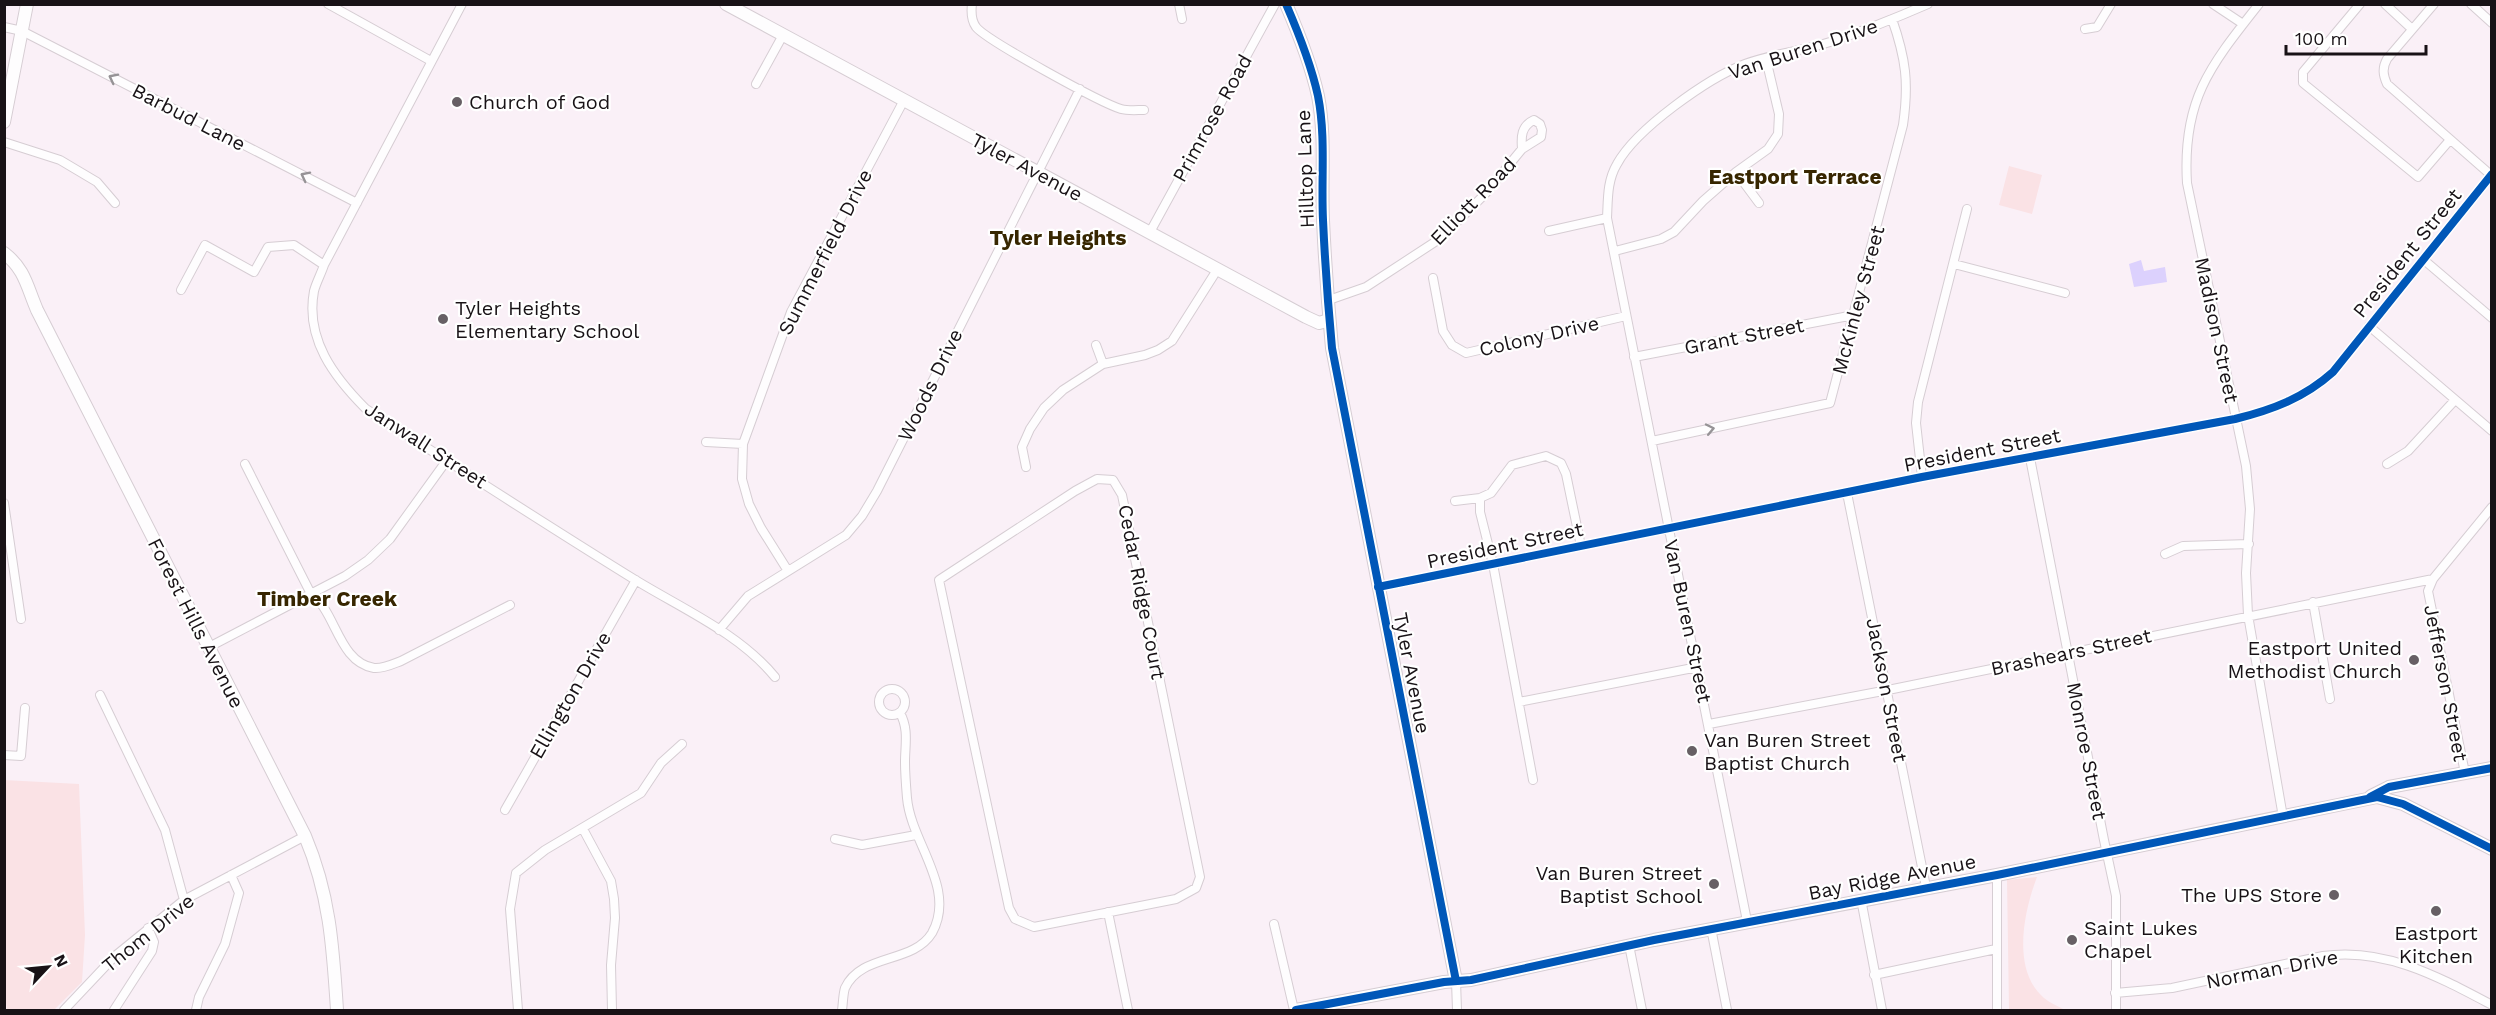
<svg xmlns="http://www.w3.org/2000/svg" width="2496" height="1015" viewBox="0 0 2496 1015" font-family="'Work Sans',sans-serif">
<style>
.green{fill:#fae2e5}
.water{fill:#dcd1fd}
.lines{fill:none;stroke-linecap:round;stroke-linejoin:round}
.street-casing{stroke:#d6cdd3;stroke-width:10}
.secondary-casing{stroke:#d6cdd3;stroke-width:14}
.primary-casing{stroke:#d6cdd3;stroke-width:14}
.street{stroke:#fefdfe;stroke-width:8}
.secondary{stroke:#fefdfe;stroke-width:12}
.primary{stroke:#fefdfe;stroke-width:12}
.cycleway-casing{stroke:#fff;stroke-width:11}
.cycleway{stroke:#0057b8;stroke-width:8}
.oneway{stroke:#969396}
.poi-dot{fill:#676065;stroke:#fff;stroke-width:2}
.labels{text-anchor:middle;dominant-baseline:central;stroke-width:4.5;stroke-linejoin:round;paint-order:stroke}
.street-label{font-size:20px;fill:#181216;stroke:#fff}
.poi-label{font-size:20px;fill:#181216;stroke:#fff;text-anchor:start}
.neighbourhood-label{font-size:21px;font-weight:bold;fill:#372600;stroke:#fff}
</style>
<rect width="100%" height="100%" fill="#faf0f7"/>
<!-- green -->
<path class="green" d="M2009 166 2042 175 2032 214 1999 205Z
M4 780 79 784 85 935 82 982 54 1010H7L4 990Z
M2037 877C2024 911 2011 970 2044 998 2050 1003 2058 1006 2065 1010H2009L2007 880Z"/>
<!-- water -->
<path class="water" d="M2141 260 2144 271 2165 267 2167 282 2134 287 2129 264Z"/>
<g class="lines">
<!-- street casing -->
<g class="street-casing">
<path id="street" d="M328 4 431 61
M462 4 324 265C321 274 316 283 314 291 305 339 334 377 366 409 456 466 546 525 637 581 683 609 740 634 775 677
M972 4C971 12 971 20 976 27 986 40 1101 103 1121 109 1128 111 1137 110 1144 110
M1179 4 1182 19
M2213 4 2243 24
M2259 4C2210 66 2182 100 2187 183L2246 466 2250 509 2246 573 2248 615 2283 817
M2360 4 2303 72V83L2418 177 2449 141
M2385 4 2412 29
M2434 4 2387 59C2382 68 2383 75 2387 84L2492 176
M2471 4 2492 23
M4 27 22 31 357 203
M2085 29 2097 27 2111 4
M756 84 783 35
M4 142 60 160 97 182 115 203
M1736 172 1759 203
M1549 231 1607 218
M1150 232 1275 4
M1615 251 1661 239 1674 232 1703 201 1736 172 1768 149 1778 134 1779 114 1766 59
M2424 260 2492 318
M1954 264 2065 293
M1433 278 1443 331 1452 345 1466 353 1626 316
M181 290 205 245 254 272 268 247 294 245 324 265
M1326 301 1366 287 1441 238 1485 194 1522 149 1541 137 1542 130 1540 124 1534 120C1521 126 1521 137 1522 149
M2369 326 2492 431
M1096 345 1103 364
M1634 357 1854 315
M1652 441 1830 403 1903 125C1909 83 1906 59 1892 19
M706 442 743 444
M2030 458 2104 840 2116 896V1010
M245 464 311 594C316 599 321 603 324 608 338 629 345 663 374 668 383 669 393 664 401 661L510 605
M2387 464 2408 451 2455 400
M1026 467 1022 447 1030 429 1044 408 1063 390 1103 364 1145 355 1158 350 1172 341 1217 270
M1922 477 1916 423 1918 402 1967 209
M1097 479 1113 480 1122 495 1200 877 1196 888 1176 899 1034 927 1015 919 1009 908 939 580 1075 491Z
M1847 493 1926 887
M1455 501 1480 498
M4 503 21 619
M2165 554 2183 546 2249 544
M788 571 761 528 749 504 742 479 743 444 791 312 903 102
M1378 587 1922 477 2235 419C2272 410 2304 398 2333 372L2492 174
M2313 602 2330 699
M719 630 748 596 846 535 862 516 877 491 1080 89
M209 647 345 576 368 560 390 539 447 460
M879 702a13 13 0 1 1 26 0a13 13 0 1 1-26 0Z
M100 695 165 830 184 900
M1519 702 1698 667
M1709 724 1888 690 2433 579
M4 755 21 756 25 708
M2465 773 2428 591 2433 579 2492 507
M1533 780 1493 564 1480 512V498L1491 493 1512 465 1546 456 1561 463 1566 474 1581 546
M505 810 636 580
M583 829 611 881 614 899 615 918 611 965 612 1010
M835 839 862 845 916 835
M1861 899 1882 1010
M1108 912 1128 1010
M1747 921 1607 218C1608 199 1607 181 1617 164 1636 129 1708 78 1745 64 1772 54 1802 51 1830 42 1863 31 1896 18 1928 4
M1274 924 1294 1010
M1711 928 1727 1010
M1629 945 1642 1010
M1874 975 1996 949
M1456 981 1457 1010
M2115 993 2172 988 2323 956C2385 947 2439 977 2492 1005
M64 1010 115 956 184 900 305 836
M114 1010 152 951 154 942 148 928
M196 1010 199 997 225 944 239 893 231 875
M518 1010 510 909 516 873 545 850 641 793 661 763 682 744
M842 1010C843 1004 843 994 845 988 861 953 913 964 932 933 957 888 911 843 907 798 906 786 905 774 905 762 905 745 909 729 900 713
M1997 1010V875"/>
</g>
<!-- secondary casing -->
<g class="secondary-casing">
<path id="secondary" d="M726 4 1306 317 1319 323 1329 320
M1286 4C1299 34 1311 64 1318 96 1326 137 1321 178 1323 220 1325 263 1328 305 1332 348L1456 981
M4 253C25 269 27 287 37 310L305 836C330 895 333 948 337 1010
M2371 796 2389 787 2492 768
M1296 1010 1444 982 1471 980 1654 940 1997 875 2377 797 2403 804 2492 849"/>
</g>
<!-- primary casing -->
<g class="primary-casing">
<path id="primary" d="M4 122 27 4"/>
</g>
<!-- street -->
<use href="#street" class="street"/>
<!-- secondary -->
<use href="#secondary" class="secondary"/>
<!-- primary -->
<use href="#primary" class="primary"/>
<!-- cycleway casing -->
<g class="cycleway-casing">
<path id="cycleway" d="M1286 4C1299 34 1311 64 1318 96 1326 137 1321 178 1323 220 1325 263 1328 305 1332 348L1456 981
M1378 587 1922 477 2235 419C2272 410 2304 398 2333 372L2492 174
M2370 797 2389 787 2492 768
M1296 1010 1444 982 1471 980 1654 940 1997 875 2377 797 2403 804 2492 849"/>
</g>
<!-- cycleway -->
<use href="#cycleway" class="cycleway"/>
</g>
<!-- one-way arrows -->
<defs><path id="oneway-chevron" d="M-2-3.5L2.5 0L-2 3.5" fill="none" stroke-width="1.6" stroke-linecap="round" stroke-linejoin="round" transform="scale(1.5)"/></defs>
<g class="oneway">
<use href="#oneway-chevron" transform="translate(113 78) rotate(-153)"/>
<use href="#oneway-chevron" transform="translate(305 176) rotate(-153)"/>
<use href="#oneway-chevron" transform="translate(1710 429) rotate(-12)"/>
</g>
<!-- markers -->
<g class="poi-dot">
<circle cx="457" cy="102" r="6"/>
<circle cx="443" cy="319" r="6"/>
<circle cx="2414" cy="660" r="6"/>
<circle cx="1692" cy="751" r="6"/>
<circle cx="1714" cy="884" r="6"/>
<circle cx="2334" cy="895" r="6"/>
<circle cx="2436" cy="911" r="6"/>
<circle cx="2072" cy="940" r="6"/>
</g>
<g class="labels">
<!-- street labels -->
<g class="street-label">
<text transform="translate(1803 49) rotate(-18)">Van Buren Drive</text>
<text transform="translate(189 117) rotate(27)">Barbud Lane</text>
<text transform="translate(1212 118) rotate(-61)">Primrose Road</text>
<text transform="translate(1027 167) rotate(28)">Tyler Avenue</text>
<text transform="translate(1305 169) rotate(-92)">Hilltop Lane</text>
<text transform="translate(1473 201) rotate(-46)">Elliott Road</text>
<text transform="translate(825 252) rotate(-63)">Summerfield Drive</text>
<text transform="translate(2407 253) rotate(-51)">President Street</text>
<text transform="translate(1858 300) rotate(-75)">McKinley Street</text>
<text transform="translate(2217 330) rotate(78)">Madison Street</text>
<text transform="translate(1539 336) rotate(-13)">Colony Drive</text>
<text transform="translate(1744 336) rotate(-11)">Grant Street</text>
<text transform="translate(930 385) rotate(-64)">Woods Drive</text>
<text transform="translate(426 445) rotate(33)">Janwall Street</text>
<text transform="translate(1982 450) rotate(-11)">President Street</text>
<text transform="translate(1505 545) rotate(-12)">President Street</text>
<text transform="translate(1142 592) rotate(79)">Cedar Ridge Court</text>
<text transform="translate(1688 621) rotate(78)">Van Buren Street</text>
<text transform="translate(196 623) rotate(63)">Forest Hills Avenue</text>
<text transform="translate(2071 652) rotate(-12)">Brashears Street</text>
<text transform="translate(1412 673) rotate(79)">Tyler Avenue</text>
<text transform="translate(2446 683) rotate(79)">Jefferson Street</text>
<text transform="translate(1887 690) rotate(79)">Jackson Street</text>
<text transform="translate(570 695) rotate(-60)">Ellington Drive</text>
<text transform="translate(2087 751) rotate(79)">Monroe Street</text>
<text transform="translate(1892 877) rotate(-11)">Bay Ridge Avenue</text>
<text transform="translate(148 933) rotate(-39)">Thom Drive</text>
<text transform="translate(2272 969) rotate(-11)">Norman Drive</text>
</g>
<!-- poi labels -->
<g class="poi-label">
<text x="469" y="102">Church of God</text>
<text x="455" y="308">Tyler Heights<tspan x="455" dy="23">Elementary School</tspan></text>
<text x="2402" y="648" text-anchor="end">Eastport United<tspan x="2402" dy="23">Methodist Church</tspan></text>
<text x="1704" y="740">Van Buren Street<tspan x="1704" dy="23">Baptist Church</tspan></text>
<text x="1702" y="873" text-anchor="end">Van Buren Street<tspan x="1702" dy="23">Baptist School</tspan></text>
<text x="2322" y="895" text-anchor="end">The UPS Store</text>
<text x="2084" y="928">Saint Lukes<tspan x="2084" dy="23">Chapel</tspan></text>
<text x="2436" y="933" text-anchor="middle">Eastport<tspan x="2436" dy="23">Kitchen</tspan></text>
</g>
<!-- neighbourhood labels -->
<g class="neighbourhood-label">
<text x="1795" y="176">Eastport Terrace</text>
<text x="1058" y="237">Tyler Heights</text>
<text x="327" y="598">Timber Creek</text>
</g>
</g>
<!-- border -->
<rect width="2496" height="1015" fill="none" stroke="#181216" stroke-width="12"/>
<!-- north arrow -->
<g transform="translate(48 967) rotate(64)" stroke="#ffffff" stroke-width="4.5" paint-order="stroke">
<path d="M0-4.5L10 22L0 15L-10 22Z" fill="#181216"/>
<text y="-9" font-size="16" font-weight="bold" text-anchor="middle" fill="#181216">N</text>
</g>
<!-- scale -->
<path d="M2286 45v9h140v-9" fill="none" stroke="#181216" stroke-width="3"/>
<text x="2295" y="45" font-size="18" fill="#181216" stroke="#ffffff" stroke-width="4.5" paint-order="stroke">100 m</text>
</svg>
